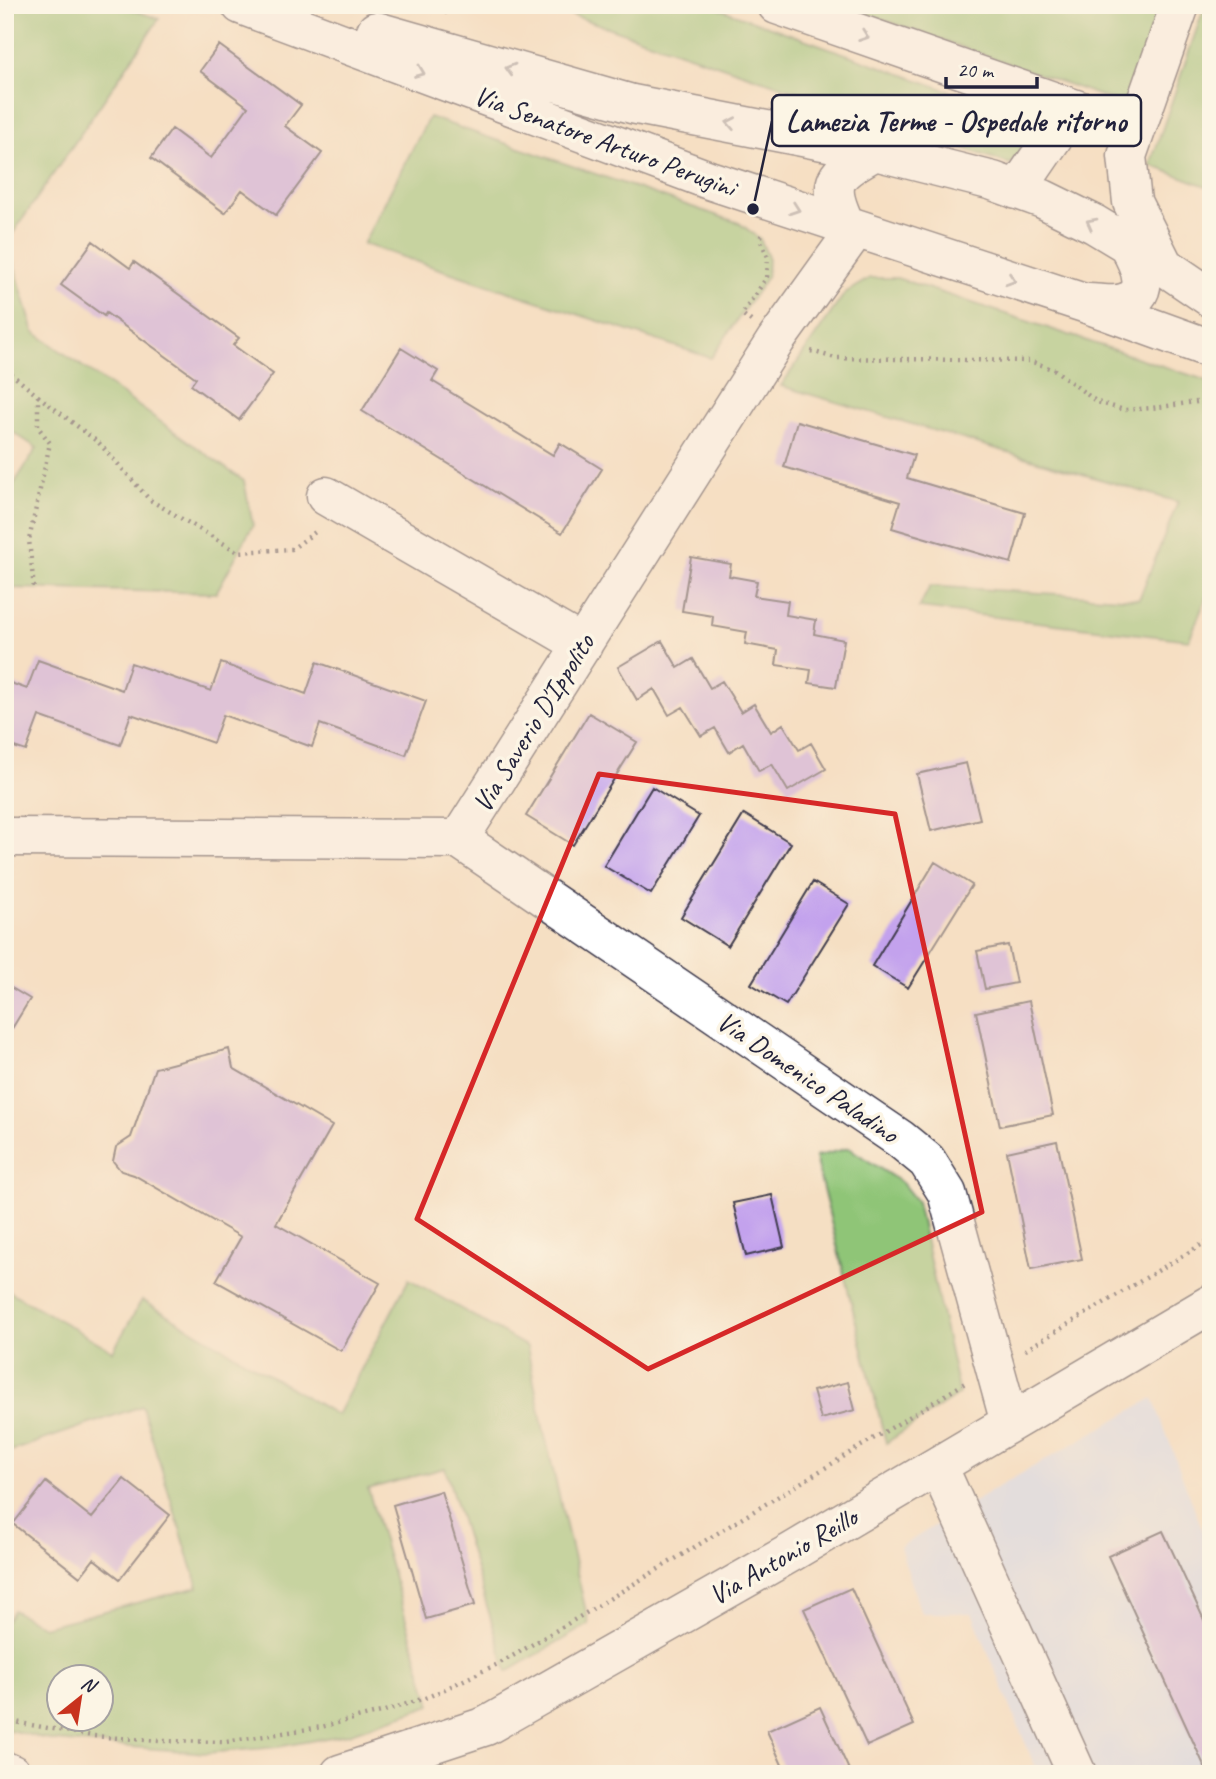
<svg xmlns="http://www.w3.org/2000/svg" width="1216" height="1779" viewBox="0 0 1216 1779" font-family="Caveat,sans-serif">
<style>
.built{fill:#cddbfa}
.green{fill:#8fc577;stroke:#587459;stroke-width:2;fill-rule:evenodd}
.building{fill:#c3a2ed}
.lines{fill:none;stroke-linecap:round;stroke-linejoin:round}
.minor-casing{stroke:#423e4f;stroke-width:41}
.path{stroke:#423e4f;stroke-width:4.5;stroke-dasharray:2 5;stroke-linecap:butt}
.minor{stroke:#fff;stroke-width:38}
.oneway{stroke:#9c9ca7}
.marked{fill:none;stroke:#d62828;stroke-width:5;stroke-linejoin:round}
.labels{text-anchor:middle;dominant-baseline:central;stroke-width:7;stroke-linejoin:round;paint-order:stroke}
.street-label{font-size:28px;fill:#22223b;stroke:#fcf5e5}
.leader{fill:none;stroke:#22223b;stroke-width:2.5}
.callout-dot{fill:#22223b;stroke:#fcf5e5;stroke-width:2.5}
.callout{fill:#fcf5e5;stroke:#22223b;stroke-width:2.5}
.callout-label{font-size:30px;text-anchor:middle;font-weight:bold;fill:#22223b}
</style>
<rect width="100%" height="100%" fill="#fcf5e5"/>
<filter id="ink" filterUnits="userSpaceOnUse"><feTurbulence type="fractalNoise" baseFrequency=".0143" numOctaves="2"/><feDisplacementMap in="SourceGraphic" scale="14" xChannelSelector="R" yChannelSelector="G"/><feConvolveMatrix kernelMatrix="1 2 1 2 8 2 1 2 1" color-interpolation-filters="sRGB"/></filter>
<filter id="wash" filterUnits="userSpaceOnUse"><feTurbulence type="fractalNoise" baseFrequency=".00686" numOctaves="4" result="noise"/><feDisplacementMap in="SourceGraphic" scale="28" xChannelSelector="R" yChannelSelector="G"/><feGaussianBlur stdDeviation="1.57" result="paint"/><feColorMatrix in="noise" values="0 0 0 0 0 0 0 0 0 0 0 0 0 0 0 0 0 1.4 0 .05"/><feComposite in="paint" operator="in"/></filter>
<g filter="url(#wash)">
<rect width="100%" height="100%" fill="#f5dfc3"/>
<!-- built -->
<path class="built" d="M1153 1398 1211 1553V1774H1038L972 1613H921L900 1547 998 1487Z"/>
<!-- green -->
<path class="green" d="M5 5H119L159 19 7 242 34 332 244 481 253 525 216 593 5 588V498L37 448 5 427Z
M542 5H709L1044 125 1010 164Z
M842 5H1166L1129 106Z
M1205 5H1211V188L1150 165Z
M429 117 739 223 760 239 768 257 767 277 711 358 363 244Z
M870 278H897L1211 382V586L1189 640 919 608 930 586 1139 599 1178 502 781 386 845 293Z
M849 1148 902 1183 917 1202 959 1394 886 1443 815 1157Z
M409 1279 527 1347 543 1427 589 1624 507 1672 445 1468 368 1489 431 1705 348 1734 278 1747 207 1753 54 1741 5 1729V1624L13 1610 43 1627 198 1587 142 1406 5 1453V1289L113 1351 142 1300 337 1415ZM60 1678H102V1720H60Z"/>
<g id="blocks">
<!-- building -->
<path class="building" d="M219 45 301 105 285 126 322 153 276 215 242 190 225 213 151 158 172 129 211 158 248 107 200 71Z
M93 241 130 268 134 262 239 338 233 345 273 374 239 420 191 385 196 378 106 313 104 316 61 285Z
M401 348 438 371 432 381 553 455 560 443 602 469 562 533 362 411Z
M797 421 914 455 907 478 1025 513 1011 563 892 528 900 502 784 467Z
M691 557 731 564 729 576 757 581 754 596 788 601 786 615 816 620 814 634 844 640 836 687 809 683 811 670 776 665 778 650 745 644 747 632 712 626 713 616 682 611Z
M662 641 678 668 693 659 710 688 722 681 741 712 754 704 771 732 783 724 799 750 811 743 826 769 788 791 772 764 759 771 743 743 729 752 715 728 701 736 683 707 669 715 654 689 637 700 618 667Z
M38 660 122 690 131 663 211 691 221 663 306 694 317 662 426 701 406 755 320 724 312 747 223 715 213 743 131 714 120 745 39 716 26 751 5 744V681L27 689Z
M589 713 637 742 573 845 526 816Z
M966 763 980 819 931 831 917 774Z
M652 787 699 816 651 894 604 866Z
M744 814 791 843 728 946 681 917Z
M935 862 972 885 908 988 872 966Z
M813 882 849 904 786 1005 751 984Z
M1008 945 1016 983 985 989 977 951Z
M5 984 30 999 5 1040Z
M1029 1001 1053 1115 1000 1126 976 1012Z
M229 1049 233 1068 332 1126 276 1224 380 1283 341 1351 216 1281 241 1237 134 1175 121 1171 113 1161 116 1147 131 1137 155 1068Z
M1057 1141 1082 1259 1031 1269 1007 1152Z
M772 1195 784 1247 746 1256 733 1203Z
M848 1382 855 1410 821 1419 813 1391Z
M124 1479 170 1515 120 1579 94 1559 80 1577 13 1524 46 1482 92 1518Z
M441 1491 475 1605 426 1619 393 1505Z
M1163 1531 1211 1635V1774H1208L1108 1556Z
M851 1588 914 1725 867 1746 804 1609Z
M820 1707 851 1774H786L767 1731Z"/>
</g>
</g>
<g filter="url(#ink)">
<use href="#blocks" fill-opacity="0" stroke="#423e4f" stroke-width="2"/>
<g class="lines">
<!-- minor casing -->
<g class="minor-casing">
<path id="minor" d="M241 5 709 180 1084 303 1211 349
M777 5 1136 130
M376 31 632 104 875 151 993 181 1043 199 1094 224 1164 266 1211 298
M1017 190 1073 108
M846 226C825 181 833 174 875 151
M1164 266 1132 202 1127 156 1180 5
M1089 303C1098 303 1109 305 1118 304 1155 298 1140 266 1128 245
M326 496 583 645
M5 837 459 839 776 340 856 229
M459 839 900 1139 927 1161 947 1193 1010 1423
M938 1466 1077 1774
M5 1771 12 1774
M340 1774 486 1726 792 1552 1211 1304"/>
</g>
<!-- path -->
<path class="path" d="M426 5 447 13
M5 63 9 71 5 81
M751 321 742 314 767 277 768 257 760 239 763 231
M811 351 835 358 1030 361 1055 370 1097 402 1124 410 1152 408 1211 400
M5 369 38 396V427L50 443 29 540 34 589
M38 396 99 443 150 500 238 552 292 549 318 530
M1025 1350 1211 1239
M5 1718 20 1723 93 1736 159 1741 226 1742 321 1727 385 1711 428 1697 504 1661 586 1613 965 1383"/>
<!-- minor -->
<use href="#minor" class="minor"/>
</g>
<!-- one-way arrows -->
<defs><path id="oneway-chevron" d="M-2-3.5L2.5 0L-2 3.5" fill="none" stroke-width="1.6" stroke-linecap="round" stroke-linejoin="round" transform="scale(1.75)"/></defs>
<g class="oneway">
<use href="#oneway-chevron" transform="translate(864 36) rotate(19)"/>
<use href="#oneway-chevron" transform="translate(510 69) rotate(-164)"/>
<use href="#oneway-chevron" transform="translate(420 72) rotate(21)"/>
<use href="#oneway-chevron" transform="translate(731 123) rotate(-169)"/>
<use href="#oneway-chevron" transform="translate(795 209) rotate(19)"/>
<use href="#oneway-chevron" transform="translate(1091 223) rotate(-152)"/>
<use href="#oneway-chevron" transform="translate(1011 280) rotate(18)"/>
</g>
</g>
<!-- marked area -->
<path d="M0 0H1216V1779H0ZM599 774 895 814 982 1212 648 1369 417 1219Z" fill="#f5dfc3" fill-opacity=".55" fill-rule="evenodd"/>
<path class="marked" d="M599 774 895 814 982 1212 648 1369 417 1219Z"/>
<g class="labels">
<!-- street labels -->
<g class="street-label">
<text transform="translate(605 141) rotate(20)">Via Senatore Arturo Perugini</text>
<text transform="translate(533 723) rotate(-58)">Via Saverio D'Ippolito</text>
<text transform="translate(808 1077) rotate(34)">Via Domenico Paladino</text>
<text transform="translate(783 1556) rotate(-30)">Via Antonio Reillo</text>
</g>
</g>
<!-- callouts -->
<path class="leader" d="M753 209L772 121"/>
<circle class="callout-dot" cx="753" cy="209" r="7"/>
<rect class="callout" x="772" y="95" width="369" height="51" rx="7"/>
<g class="callout-label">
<text x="956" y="131">Lamezia Terme - Ospedale ritorno</text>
</g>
<!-- margin -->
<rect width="1216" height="1779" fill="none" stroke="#fcf5e5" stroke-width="28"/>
<!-- north arrow -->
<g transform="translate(80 1698) rotate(30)"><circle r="33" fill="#fcf5e5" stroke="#a5a1a1" stroke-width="2"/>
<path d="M0-5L12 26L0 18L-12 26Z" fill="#c8321e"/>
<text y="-10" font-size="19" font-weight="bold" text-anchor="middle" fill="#22223b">N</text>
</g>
<!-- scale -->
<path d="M946 77v10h91v-10" fill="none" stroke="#22223b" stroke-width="3.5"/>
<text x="957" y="77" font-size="21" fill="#22223b" stroke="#fcf5e5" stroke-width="5" paint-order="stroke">20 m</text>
</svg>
